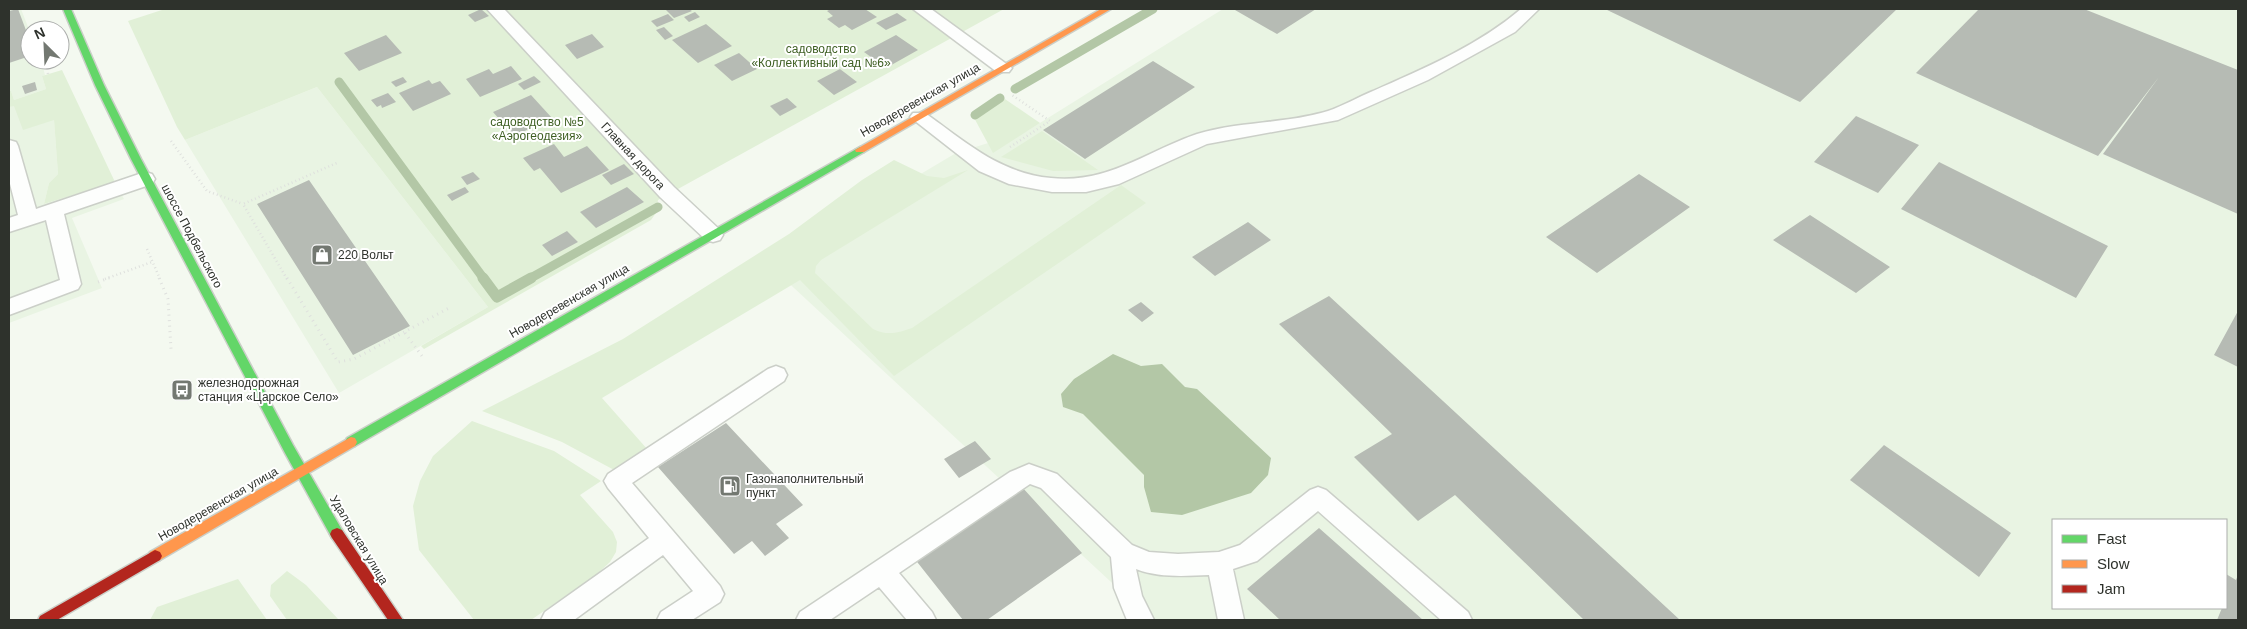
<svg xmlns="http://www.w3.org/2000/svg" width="2247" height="629" viewBox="0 0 2247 629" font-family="Arial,sans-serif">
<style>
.built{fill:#e9f4e3;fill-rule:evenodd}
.green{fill:#e1f0d7}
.water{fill:#b3c7a6}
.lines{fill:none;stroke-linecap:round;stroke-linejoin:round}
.stream-far1{stroke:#b3c7a6;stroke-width:9}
.stream{stroke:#b3c7a6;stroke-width:11}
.building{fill:#b6bbb4}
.lane-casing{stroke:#cbcfc8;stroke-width:3}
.fast-casing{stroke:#cbcfc8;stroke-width:3}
.slow-casing{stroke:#cbcfc8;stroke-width:3}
.jam-casing{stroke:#cbcfc8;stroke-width:3}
.path-far1{stroke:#dee0dd;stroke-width:2.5;stroke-dasharray:1 3;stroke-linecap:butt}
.path{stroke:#dee0dd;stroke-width:3;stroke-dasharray:1 4.5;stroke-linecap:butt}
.lane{fill:#fdfefd;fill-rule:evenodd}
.fast{fill:#63d668;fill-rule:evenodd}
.slow{fill:#ff974d;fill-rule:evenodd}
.jam{fill:#b3261e;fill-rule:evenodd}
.labels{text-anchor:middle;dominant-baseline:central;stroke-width:4;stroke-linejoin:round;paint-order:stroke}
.park-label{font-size:12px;fill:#3e5f23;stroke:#fff}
.street-label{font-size:12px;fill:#2e322c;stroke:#fff}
.poi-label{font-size:12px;fill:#2e322c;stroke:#fff;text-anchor:start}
</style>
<rect width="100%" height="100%" fill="#f4f9f0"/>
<!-- built -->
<path class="built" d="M9 9H21L30 32V60H41L45 75 42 76 46 89 14 100 11 91H9Z
M1223 9H2238V620H1152L780 275 798 247 956 153 1027 131ZM2053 520H2226V608H2053Z
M317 87 488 307 339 393 185 140Z
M14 105 54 120 58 174 49 183 44 204 115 182 124 199 72 218 102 288 9 323V107Z"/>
<!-- green -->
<path class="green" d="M165 9H1004L658 200 656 213 651 220 424 349 421 346 488 307 317 87 185 140 177 127 128 21Z
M62 70 115 182 44 204 49 183 58 174 54 120 23 130 14 106 9 107V91H11L14 100 46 89 42 76Z
M999 95 1040 123 993 153 972 114Z
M1042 131 1098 170 1053 171 1001 157Z
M894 160 927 176 944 178 968 170 821 260 816 266 815 273 873 329C888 336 897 333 912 328L1121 185 1146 203 894 376 800 280 602 398 648 450 616 471 562 442 482 411 623 339 789 234 862 180Z
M472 421 554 451 601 481 580 495 613 532 617 542 616 552 610 562 596 575 531 620H474L419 550 413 506 420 481 433 456Z
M287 571 306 585 339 620H287L270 596 271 585Z
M238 579 267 620H150L157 607Z"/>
<!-- water -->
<path class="water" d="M1113 354 1141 366 1162 364 1185 387 1197 389 1271 458 1268 475 1251 493 1182 515 1151 512 1144 487V475L1083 414 1063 407 1061 394 1074 379Z"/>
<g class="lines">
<!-- stream-far1 -->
<path class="stream-far1" d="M339 82 484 279
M1015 89 1153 9
M975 115 1000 98
M529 279 658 207"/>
<!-- stream -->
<path class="stream" d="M483 278 497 297 531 278"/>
</g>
<!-- building -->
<path class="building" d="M18 9 30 41V56L9 63V11Z
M481 9 489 16 475 22 468 15Z
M670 9H689L692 11 674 18 666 10Z
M831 9H865L877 17 852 30 845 25 839 28 827 19 833 16 827 11Z
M1238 9H1316L1277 34 1235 10Z
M1605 9H1897L1800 102Z
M1979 9H2084L2238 70V214L2103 154 2159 77 2098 156 1916 73Z
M695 12 700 17 689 22 684 17Z
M897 13 907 20 886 30 876 23Z
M668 14 674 20 657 27 651 21Z
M706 24 732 46 698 63 672 40Z
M664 27 673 36 665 40 656 30Z
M592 34 604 47 577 59 565 45Z
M386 35 402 53 359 71 344 53Z
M896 35 918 50 886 68 864 52Z
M739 53 757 69 732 81 714 65Z
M1153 61 1195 87 1085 159 1043 130Z
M511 66 522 79 480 97 466 79 489 69 493 74Z
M840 69 857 82 834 95 817 81Z
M534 76 541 82 524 90 518 84Z
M403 77 407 82 396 87 391 82Z
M429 80 432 84 440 81 451 94 413 111 399 93Z
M35 82 37 90 25 94 22 86Z
M388 93 396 102 382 108 381 105 377 107 371 100Z
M531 95 552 118 514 136 493 112Z
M787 98 797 107 780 116 770 106Z
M1856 116 1919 145 1878 193 1814 162Z
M554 144 564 157 587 146 609 170 561 193 540 168 534 171 523 158Z
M1939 162 2108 246 2076 298 1901 209Z
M624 164 634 174 611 185 602 175Z
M473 172 480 179 467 185 461 177Z
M1639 174 1690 207 1597 273 1546 237Z
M309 180 410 326 353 355 257 204Z
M465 187 469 192 452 201 447 195Z
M627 187 644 202 596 228 580 212Z
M1810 215 1890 267 1856 293 1773 240Z
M1248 222 1271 240 1215 276 1192 257Z
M567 231 578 242 552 256 542 245Z
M1329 296 1443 401 1680 620H1584L1455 495 1418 521 1354 457 1392 434 1279 324Z
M1141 302 1154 313 1142 322 1128 310Z
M2238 311V367L2214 355Z
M726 423 803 505 776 524 789 538 765 556 752 541 734 554 658 467Z
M975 441 991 459 959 478 944 459Z
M1884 445 2011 533 1979 577 1850 480Z
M1022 487 1082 553 987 620H963L914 558Z
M1319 528 1423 620H1280L1247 589Z
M2226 574 2236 580 2238 575V620H2217L2222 608H2226Z"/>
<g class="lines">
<!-- lane casing -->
<g class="lane-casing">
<path id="lane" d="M487 9H504L674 187 720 230 723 235 720 240 713 242 706 240 660 197Z
M913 9H931L1012 68 1009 72H997Z
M1521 9H1539L1515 32 1428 80 1338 120 1207 144 1119 184 1086 192H1052L1009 184 979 171 910 117 913 113H925C966 142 999 173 1051 178 1108 184 1147 151 1197 134 1239 121 1286 124 1328 111 1343 106 1358 97 1373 91 1423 69 1479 45 1521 9Z
M9 140 16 142 18 146 36 209 145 172 152 174 155 179 152 184 64 214 81 284 78 289 9 315V299L60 280 46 220 9 232V218L18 215 9 180Z
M776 366 784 369 787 375 784 381 632 483 720 586 724 594 720 602 692 620H657L661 612 693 591 663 555 574 620H541L545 612 649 538 608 488 604 481 608 474 768 369Z
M1029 464 1057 474 1132 545 1149 552 1178 554 1219 552 1240 545 1310 490 1318 487 1326 490 1468 612 1472 620H1441L1318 511 1257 561 1233 569 1244 620H1218L1209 575C1185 576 1159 578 1136 569L1142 596 1154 620H1127L1114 588 1111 557 1041 488 1030 484 899 573 932 612 936 620H907L879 587 830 620H796L800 612 1010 472Z"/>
</g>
<!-- fast casing -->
<g class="fast-casing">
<path id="fast" d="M63 9H71L104 85 141 159 293 445 342 530 344 534 342 538 337 540 332 538 285 453 131 159 95 85Z
M860 147 865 150 864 152 355 446 351 447 347 446 345 442 347 438Z"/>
</g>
<!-- slow casing -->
<g class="slow-casing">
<path id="slow" d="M1101 9H1111L864 152H856L855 150Z
M351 437 355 438 357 442 355 446 160 560 155 562 150 560 148 556 150 552Z"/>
</g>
<!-- jam casing -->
<g class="jam-casing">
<path id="jam" d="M337 528 342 530 403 620H388L332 538 330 534 332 530Z
M155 550 160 552 162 556 160 560 57 620H38L40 616Z"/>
</g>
<!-- path-far1 -->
<path class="path-far1" d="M47 65 48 74
M171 141 207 191 243 204
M1010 147 1050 121 1012 95
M147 249 160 279
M105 279 152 262
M287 279 243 204 339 162"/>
<!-- path -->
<path class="path" d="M159 278 168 299 171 349
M287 278 338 362 354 359 449 308
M98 282 109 278
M405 333 422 356"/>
<!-- lane -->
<use href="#lane" class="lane"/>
<!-- fast -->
<use href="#fast" class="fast"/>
<!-- slow -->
<use href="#slow" class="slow"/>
<!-- jam -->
<use href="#jam" class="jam"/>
</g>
<!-- icons -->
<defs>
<g id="shop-square" transform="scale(1.125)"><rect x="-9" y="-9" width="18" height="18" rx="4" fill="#737871" stroke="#fff"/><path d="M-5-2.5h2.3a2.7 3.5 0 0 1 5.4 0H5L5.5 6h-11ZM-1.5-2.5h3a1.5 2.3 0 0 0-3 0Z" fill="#fff"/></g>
<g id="bus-square" transform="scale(1.125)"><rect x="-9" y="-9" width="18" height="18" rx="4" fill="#737871" stroke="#fff"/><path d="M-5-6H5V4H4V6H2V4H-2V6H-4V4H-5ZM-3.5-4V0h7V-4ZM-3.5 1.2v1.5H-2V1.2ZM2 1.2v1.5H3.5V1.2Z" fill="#fff"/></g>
<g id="fuel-square" transform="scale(1.125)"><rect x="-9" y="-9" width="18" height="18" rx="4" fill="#737871" stroke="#fff"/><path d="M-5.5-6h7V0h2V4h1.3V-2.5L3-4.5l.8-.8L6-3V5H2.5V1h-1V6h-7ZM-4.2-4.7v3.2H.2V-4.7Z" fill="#fff"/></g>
</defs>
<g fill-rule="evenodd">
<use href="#shop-square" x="322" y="255"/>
<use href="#bus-square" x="182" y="390"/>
<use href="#fuel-square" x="730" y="486"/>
</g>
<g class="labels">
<!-- park labels -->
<g class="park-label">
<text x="821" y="49">садоводство<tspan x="821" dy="14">«Коллективный сад №6»</tspan></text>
<text x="537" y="122">садоводство №5<tspan x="537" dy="14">«Аэрогеодезия»</tspan></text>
</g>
<!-- street labels -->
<g class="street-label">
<text transform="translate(920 100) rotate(-30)">Новодеревенская улица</text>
<text transform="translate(633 156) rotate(47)">Главная дорога</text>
<text transform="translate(192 236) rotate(62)">шоссе Подбельского</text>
<text transform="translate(569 301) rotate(-30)">Новодеревенская улица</text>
<text transform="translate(218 504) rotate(-30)">Новодеревенская улица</text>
<text transform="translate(359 540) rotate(59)">Удаловская улица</text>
</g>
<!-- poi labels -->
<g class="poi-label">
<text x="338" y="255">220 Вольт</text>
<text x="198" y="383">железнодорожная<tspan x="198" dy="14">станция «Царское Село»</tspan></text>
<text x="746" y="479">Газонаполнительный<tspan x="746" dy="14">пункт</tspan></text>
</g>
</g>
<!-- border -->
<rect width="2247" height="629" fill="none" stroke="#2e322c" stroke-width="20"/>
<!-- legend -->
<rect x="2052" y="519" width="175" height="90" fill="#ffffff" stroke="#abadab"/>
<rect x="2062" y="535" width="25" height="8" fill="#63d668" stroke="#abadab"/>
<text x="2097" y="544" font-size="15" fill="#2e322c">Fast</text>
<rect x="2062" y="560" width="25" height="8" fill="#ff974d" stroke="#abadab"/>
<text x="2097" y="569" font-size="15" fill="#2e322c">Slow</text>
<rect x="2062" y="585" width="25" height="8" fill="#b3261e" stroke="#abadab"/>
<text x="2097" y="594" font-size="15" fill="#2e322c">Jam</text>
<!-- north arrow -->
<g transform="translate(45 45) rotate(336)"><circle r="24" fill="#ffffff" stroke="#abadab"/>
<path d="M0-4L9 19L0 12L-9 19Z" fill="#737871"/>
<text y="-8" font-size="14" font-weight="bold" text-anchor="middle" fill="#2e322c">N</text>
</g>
</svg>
